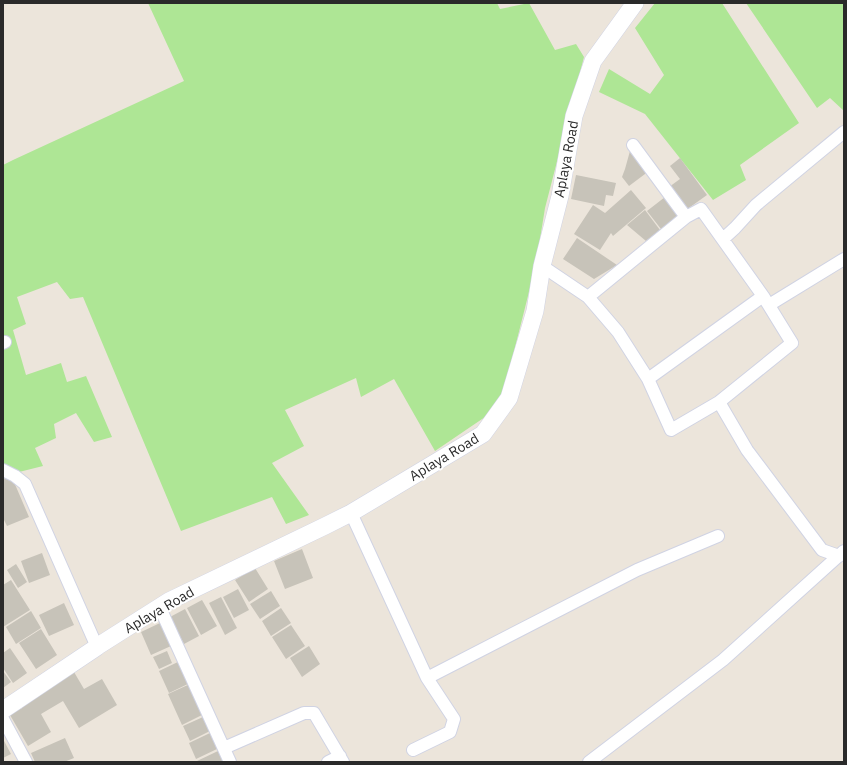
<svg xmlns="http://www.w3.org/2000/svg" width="847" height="765" viewBox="0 0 847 765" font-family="'IBM Plex Sans',sans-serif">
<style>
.green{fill:#aee695}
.building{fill:#c7c3b9}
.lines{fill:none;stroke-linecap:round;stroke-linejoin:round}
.street-casing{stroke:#d0d3e3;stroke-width:14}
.secondary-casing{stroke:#d0d3e3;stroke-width:18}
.street{stroke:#fff;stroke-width:12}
.secondary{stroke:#fff;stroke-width:17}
.labels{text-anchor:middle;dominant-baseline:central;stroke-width:4;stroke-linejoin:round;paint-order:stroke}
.street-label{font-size:14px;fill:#2a2a2a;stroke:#fff}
</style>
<rect width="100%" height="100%" fill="#ece5db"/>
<!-- green -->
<path class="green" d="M148 3H497L500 9 529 3 555 50 576 44 584 57 545 208 536 264 504 391 488 415 435 451 394 379 361 397 356 378 285 410 304 446 272 463 309 515 286 524 272 497 181 531 83 297 70 299 57 282 17 297 26 324 13 330 26 375 61 363 67 382 86 376 112 437 94 442 76 413 54 424 56 438 35 448 43 466 3 476V165L13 160 184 81Z
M655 3H722L799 123 740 165 746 180 713 200 645 114 599 92 609 69 650 94 664 75 635 28Z
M746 3H844V111L830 98 817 108Z"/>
<!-- building -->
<path class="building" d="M630 151 649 171 629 186 622 177 625 169Z
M680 158 707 195 686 210 669 187 680 179 670 166Z
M576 175 616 183 613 196 606 195 604 206 571 199Z
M631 190 646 208 613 236 611 233 600 250 574 234 593 205 605 213Z
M665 197 679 215 661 229 647 211Z
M645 210 660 230 646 241 627 225Z
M577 238 617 265 594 279 563 259Z
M11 475 29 517 7 526 3 518V479Z
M302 549 313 578 285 589 274 561Z
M42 553 50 575 29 583 21 561Z
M16 564 27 582 18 588 7 570Z
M255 568 268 589 249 602 235 580Z
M11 580 30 610 3 627V585Z
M238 589 249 610 234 618 223 597Z
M271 591 280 606 260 619 250 604Z
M221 597 237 628 225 635 209 603Z
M202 600 217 626 201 635 187 608Z
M64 603 74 625 49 636 39 615Z
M281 608 291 623 271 636 262 621Z
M185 609 199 636 184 644 170 617Z
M31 611 41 628 16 644 6 627Z
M160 623 171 646 151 655 141 632Z
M291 625 305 646 286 659 272 637Z
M41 629 57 655 36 669 19 643Z
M309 646 320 664 302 677 290 658Z
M10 648 27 673 13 683 3 668V653Z
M167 651 172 663 159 669 153 657Z
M180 661 190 683 169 693 159 671Z
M3 671 11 682 3 688Z
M74 672 84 689 102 679 117 705 79 728 63 701 41 714 51 732 28 746 10 715 22 708 20 704Z
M190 684 204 714 182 725 168 694Z
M203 717 210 731 190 741 183 726Z
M210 733 217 749 196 759 189 743Z
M65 738 74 758 64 762H35L31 753Z
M3 739 11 754 3 758Z
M218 751 223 762H197V761Z"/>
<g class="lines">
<!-- street casing -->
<g class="street-casing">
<path id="street" d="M633 145 686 217
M723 239 735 228 756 205 844 132
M542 266 588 297 618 332 648 379 671 430 719 402 792 343 763 296 701 209 686 217 588 297
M769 305 844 259
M3 343 5 342
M648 379 763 296
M719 402 747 450 822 550 839 556
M3 470 15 476 25 484 97 647
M351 513 427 678 637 570 718 536
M160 608 230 762
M3 719 26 762
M224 748 304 713H314L343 762
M413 750 450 732 454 719 427 678
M328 762 340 756
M589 762 723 660 844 551"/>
</g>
<!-- secondary casing -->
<g class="secondary-casing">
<path id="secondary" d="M3 710 97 647 98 646 169 601 325 526 351 513 483 434 509 398 535 311 542 266 560 196 574 116 593 61 635 3"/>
</g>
<!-- street -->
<use href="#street" class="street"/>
<!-- secondary -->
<use href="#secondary" class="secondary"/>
</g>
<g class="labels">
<!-- street labels -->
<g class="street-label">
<text transform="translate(566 159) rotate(-79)">Aplaya Road</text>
<text transform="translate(444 457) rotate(-31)">Aplaya Road</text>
<text transform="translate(159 610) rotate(-30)">Aplaya Road</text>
</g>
</g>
<!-- border -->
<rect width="847" height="765" fill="none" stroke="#2a2a2a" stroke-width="8"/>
</svg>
